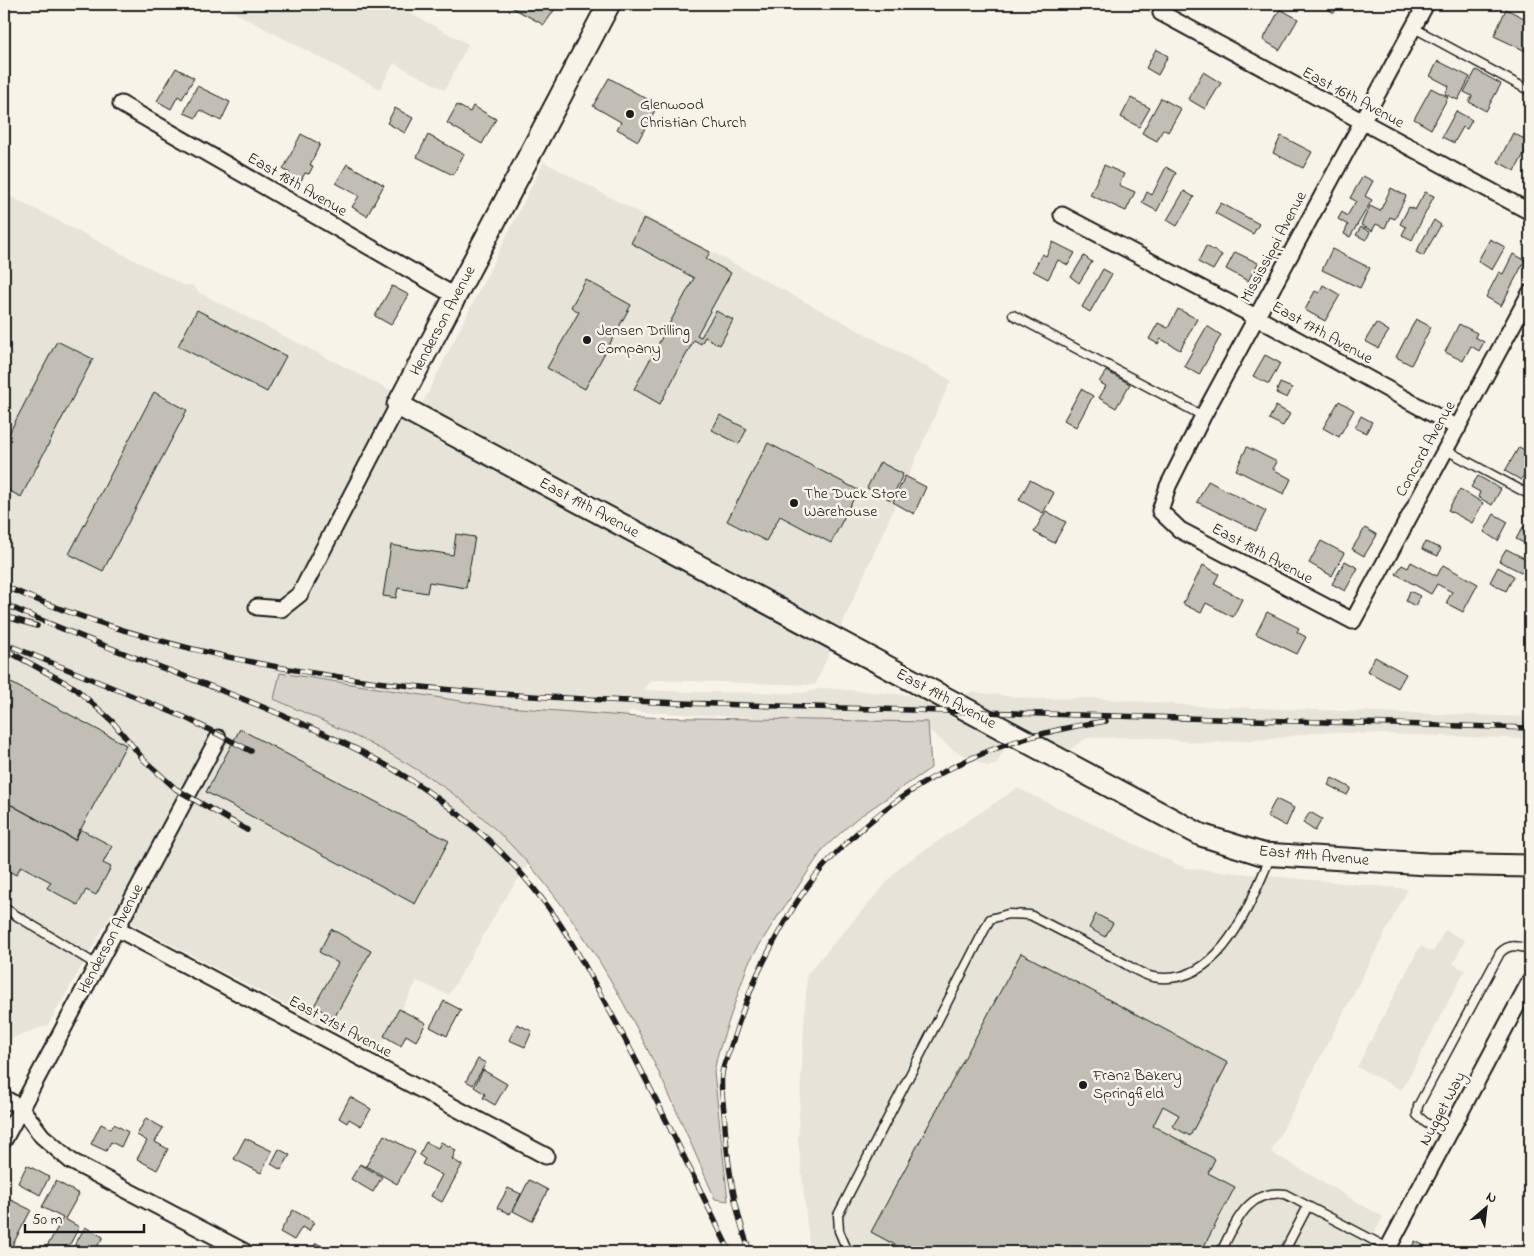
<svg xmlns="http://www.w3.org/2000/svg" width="1534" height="1256" viewBox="0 0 1534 1256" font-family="'Indie Flower',sans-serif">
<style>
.built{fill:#e6e3d9}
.green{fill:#d7d3cb;stroke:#7a7874}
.building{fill:#c0beb5;stroke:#1c1c1c}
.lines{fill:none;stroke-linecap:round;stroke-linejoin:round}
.lane-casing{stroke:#1c1c1c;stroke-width:11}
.street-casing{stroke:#1c1c1c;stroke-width:19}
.secondary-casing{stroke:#1c1c1c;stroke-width:25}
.lane{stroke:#f7f3e8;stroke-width:8}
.street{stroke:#f7f3e8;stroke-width:15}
.secondary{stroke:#f7f3e8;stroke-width:21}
.rail-casing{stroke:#1c1c1c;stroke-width:5.5}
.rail{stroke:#f7f3e8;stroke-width:4;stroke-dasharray:11;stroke-linecap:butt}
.poi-dot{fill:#1c1c1c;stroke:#f7f3e8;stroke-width:2}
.labels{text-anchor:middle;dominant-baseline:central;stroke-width:5;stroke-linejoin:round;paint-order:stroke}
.street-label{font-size:16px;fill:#1c1c1c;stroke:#f7f3e8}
.poi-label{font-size:16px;fill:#1c1c1c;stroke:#f7f3e8;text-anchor:start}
</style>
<rect width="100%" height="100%" fill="#f7f3e8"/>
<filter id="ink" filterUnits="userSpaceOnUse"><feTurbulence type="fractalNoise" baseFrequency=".02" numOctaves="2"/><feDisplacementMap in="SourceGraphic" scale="10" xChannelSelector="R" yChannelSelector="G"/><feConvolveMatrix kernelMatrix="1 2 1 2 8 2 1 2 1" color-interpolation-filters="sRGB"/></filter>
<g filter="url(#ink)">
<!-- built -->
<path class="built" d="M218 4H392L468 44 445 90 394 63 380 89Z
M544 162 951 380 815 685 650 680 644 690 690 692 802 693 824 688 909 695 1000 738 1006 746 1002 754 995 765 987 766 953 750 921 723 787 720 630 711 499 908 449 995 417 981 377 1053 112 913 48 1025 7 1040 4 1039V193L183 285H192L200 293 421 406Z
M973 692 1036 699 1094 698 1198 706 1530 717V739L1320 732 1271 739 1202 743 1146 737 1087 738 1067 751 965 697 967 693Z
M1017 788 1185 868 1408 889 1271 1152 1383 1217 1365 1252H810L798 1139 807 974 901 866Z
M1445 930 1465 940 1453 964 1465 970 1402 1090 1357 1067 1420 946 1433 952Z"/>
<!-- green -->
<path class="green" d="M280 673 493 706 637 717 928 722 931 768 856 819 824 848 770 928 748 964 718 1053 714 1072 728 1201 715 1199C655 1060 592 911 475 811 416 761 343 730 274 699Z"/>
<!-- building -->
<path class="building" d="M512 4H553L557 6 544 25 511 7Z
M1320 4H1339L1334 13Z
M1280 9 1298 19 1280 50 1263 40Z
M1506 9 1530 21V48L1528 52 1494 36Z
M1156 49 1168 56 1158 75 1146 68Z
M1438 61 1470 77 1458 100 1445 94 1449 86 1430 76Z
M176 68 194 78 182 99 178 96 171 109 157 101Z
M1476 70 1501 84 1486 111 1469 102 1472 96 1464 92Z
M1203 72 1221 83 1205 109 1188 99Z
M609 78 658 105 638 141 617 129 621 122 593 106Z
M197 86 230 102 221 121 200 110 196 118 184 113Z
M1431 88 1448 97 1431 129 1414 119Z
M1131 98 1150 108 1139 127 1121 117Z
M1161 98 1181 109 1168 132 1163 129 1157 141 1142 133Z
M457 105 470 112 473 106 496 119 482 144 447 123Z
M395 108 413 118 405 133 387 123Z
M1456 111 1472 120 1467 129 1463 127 1454 143 1442 137Z
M1513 133 1530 142 1515 171 1498 162Z
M301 134 320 144 310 165 313 166 309 174 305 173 298 186 287 180 290 173 283 170Z
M428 135 464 154 453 175 417 157Z
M1281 136 1312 152 1303 168 1273 153Z
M347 164 384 185 367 216 352 207 359 196 336 183Z
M1104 165 1124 174 1119 185 1135 192 1126 211 1090 195Z
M1166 167 1176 173 1157 211 1142 203 1147 192 1152 195Z
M1363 176 1373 181 1365 196 1372 200 1350 237 1344 234 1348 225 1338 219 1342 212 1347 216 1356 201 1350 198Z
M1391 188 1406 196 1395 219 1390 217 1385 228 1376 224 1372 231 1361 225 1370 206 1380 211Z
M1184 191 1194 197 1177 226 1167 220Z
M1425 192 1434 196 1412 240 1402 235 1406 227 1400 224 1409 207 1415 210Z
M1221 203 1259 224 1253 234 1215 213Z
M644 218 710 252 706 259 731 273 697 335 701 337 716 311 733 320 720 345 705 337 701 344 694 340 660 404 634 389 694 278 631 243Z
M1434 220 1441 225 1423 256 1416 252Z
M1361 227 1370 232 1366 240 1356 235Z
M1490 239 1505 247 1492 270 1478 261Z
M1053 242 1075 253 1068 265 1058 260 1048 279 1033 271 1042 254 1046 256Z
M1206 246 1222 255 1213 270 1198 262Z
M1332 249 1370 268 1360 288 1322 270Z
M1235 252 1258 263 1248 281 1226 269Z
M1513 254 1525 260 1501 306 1486 297 1499 272 1503 274Z
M1084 256 1092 262 1079 283 1071 277Z
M1103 269 1112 274 1090 312 1082 307Z
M586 280 631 305 585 389 547 368 579 312 571 307Z
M1323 285 1340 295 1325 321 1305 310 1315 291 1319 293Z
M392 286 409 295 391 325 375 316Z
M1178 309 1197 319 1180 350 1161 339 1158 344 1149 339 1158 323 1168 328Z
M197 310 286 356 267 392 178 346Z
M1416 319 1431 327 1411 365 1396 357Z
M1376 323 1389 331 1378 348 1365 341Z
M1459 324 1477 333 1475 337 1484 342 1479 351 1471 346 1463 361 1445 352Z
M1207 326 1221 335 1199 375 1184 366Z
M57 341 93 359 21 497 4 488V443Z
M1265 355 1280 363 1269 384 1253 376Z
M1106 371 1130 384 1116 408 1099 398 1106 386 1099 382Z
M1280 383 1292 388 1287 398 1276 393Z
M1081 389 1093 396 1076 427 1064 420Z
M154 392 187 410 103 571 69 554Z
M1339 401 1354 410 1339 437 1323 428Z
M1276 406 1290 414 1283 426 1269 419Z
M720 415 747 429 739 444 712 430Z
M1361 416 1372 422 1366 433 1355 428Z
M768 443 858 490 831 543 780 516 766 541 727 521Z
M1247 447 1277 462 1273 469 1291 479 1284 494 1236 470Z
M1519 447 1530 453V464L1521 480 1505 471Z
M880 462 903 474 891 500 867 488Z
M905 476 926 487 914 514 893 502Z
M1478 476 1501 489 1492 505 1478 497 1480 492 1471 487Z
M1030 480 1054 493 1043 513 1019 500Z
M1208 481 1266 511 1256 531 1197 502Z
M1460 489 1483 503 1472 523 1448 510Z
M1046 511 1066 522 1054 543 1034 532Z
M1494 514 1508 522 1498 541 1484 532Z
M1523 527 1530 531V546L1516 539Z
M1365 528 1377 535 1364 556 1352 549Z
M456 534 475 537 466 588 429 582 427 593 398 588 396 598 383 596 391 545 453 555Z
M1321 541 1344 553 1332 576 1309 563Z
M1425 542 1441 548 1438 556 1422 549Z
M1506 549 1530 561 1525 574 1499 561Z
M1345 561 1358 568 1345 591 1332 584Z
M1411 562 1437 576 1443 565 1478 584 1463 612 1446 603 1452 592 1437 584 1431 594 1396 574 1402 565 1408 568Z
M1203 565 1219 574 1214 584 1242 599 1233 617 1206 603 1201 613 1183 604Z
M1498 567 1514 576 1506 591 1490 582Z
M1410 591 1420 596 1415 606 1406 601Z
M1267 612 1299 628 1297 632 1306 637 1297 654 1256 634Z
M1375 657 1406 674 1398 688 1367 671Z
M4 679 126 745 75 840 4 801Z
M240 729 449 841 415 904 206 792Z
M1332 778 1351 788 1347 795 1328 785Z
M1276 799 1294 808 1286 826 1267 816Z
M4 801 75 840 80 829 112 846 103 863 111 867 96 895 86 890 78 905 47 888 51 882 21 866 16 875 4 868Z
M1310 812 1322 819 1315 831 1303 823Z
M1096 914 1113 923 1105 937 1089 928Z
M331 929 371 951 334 1018 314 1006 338 963 319 952Z
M1021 953 1228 1063 1190 1136 1172 1126 1179 1115 1163 1106 1153 1126 1215 1159 1208 1173 1235 1187 1201 1252H908L871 1232Z
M444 1001 461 1010 447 1036 430 1027Z
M399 1009 426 1023 416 1041 406 1035 401 1046 384 1036Z
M517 1024 532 1031 525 1047 509 1040Z
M478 1059 486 1063 473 1085 466 1081Z
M483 1070 507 1084 495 1105 483 1098 485 1094 474 1087Z
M350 1097 371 1109 361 1126 349 1119 347 1123 339 1118Z
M146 1118 163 1128 155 1142 168 1149 157 1170 137 1159 147 1141 137 1135Z
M101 1124 111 1129 114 1124 128 1132 121 1147 111 1142 106 1151 91 1144Z
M384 1135 415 1152 397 1184 366 1166Z
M245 1138 272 1151 261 1173 234 1159Z
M426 1142 438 1148 441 1142 456 1150 452 1159 462 1165 442 1202 431 1196 442 1175 422 1164 425 1159 419 1155Z
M279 1149 290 1155 281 1170 271 1164Z
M360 1164 382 1177 373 1192 351 1179Z
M27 1165 49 1177 40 1195 18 1183Z
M529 1180 548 1190 532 1221 513 1211Z
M56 1181 79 1194 65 1219 79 1227 66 1252 45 1250 63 1218 42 1207Z
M508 1188 521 1194 510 1214 497 1208Z
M9 1199 31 1210 12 1246 4 1242V1210Z
M293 1210 314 1222 309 1231 302 1227 294 1240 280 1232Z
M85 1227 103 1237 94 1252H71Z
M1415 1241 1429 1248 1427 1252H1409Z
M316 1243 333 1252H311Z
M193 1245 203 1250 202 1252H188Z
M342 1245 355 1252H338Z"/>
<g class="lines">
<!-- lane casing -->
<g class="lane-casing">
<path id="lane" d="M1414 28 1530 91
M1013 315 1203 416
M1446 450 1530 495
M4 908 97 965
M1449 1134 1426 1123 1417 1115 1418 1106 1500 953C1509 943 1518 946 1530 949
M848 1252 839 1231 838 1215 990 919 1008 914 1030 915C1059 930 1089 945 1118 960 1128 965 1141 975 1153 977 1220 989 1249 905 1271 856
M1221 1252C1235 1224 1247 1189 1285 1194L1388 1248
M1284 1252 1308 1206"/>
</g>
<!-- street casing -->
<g class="street-casing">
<path id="street" d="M1426 4 1203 416 1168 486 1160 511 1180 530 1353 621 1530 293
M1161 13 1530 212
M121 104 455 296
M1062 215 1256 317 1458 428
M257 607 281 609 300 594 398 405
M116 928 546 1156
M4 1098 21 1108 42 1136 71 1161 245 1252
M4 1140 218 738
M1386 1252 1530 981"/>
</g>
<!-- secondary casing -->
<g class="secondary-casing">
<path id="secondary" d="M609 4 398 405 1201 835 1262 854 1427 864 1530 866"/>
</g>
<!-- lane -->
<use href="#lane" class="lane"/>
<!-- street -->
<use href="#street" class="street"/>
<!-- secondary -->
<use href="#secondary" class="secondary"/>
<!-- rail casing -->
<g class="rail-casing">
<path id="rail" d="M4 586C261 700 565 699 841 708 1071 715 1301 721 1530 728
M4 604C121 657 245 693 360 751 429 786 495 837 542 899 565 928 583 963 601 995 648 1079 688 1166 730 1252
M4 616 37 626
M13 647 184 717 251 751
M4 649 75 688 112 721 144 760 176 789 247 830
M750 1252C733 1205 727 1162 724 1112 723 1100 720 1086 722 1074 723 1065 728 1055 731 1046 740 1018 749 991 762 965 779 931 798 895 824 866 901 781 993 737 1106 721"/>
</g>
<!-- rail -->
<use href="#rail" class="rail"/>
</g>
</g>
<!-- markers -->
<g class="poi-dot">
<circle cx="630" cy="114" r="5"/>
<circle cx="587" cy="340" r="5"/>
<circle cx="794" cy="503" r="5"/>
<circle cx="1083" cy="1085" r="5"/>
</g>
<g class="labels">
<!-- street labels -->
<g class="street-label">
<text transform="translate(1353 98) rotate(28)">East 16th Avenue</text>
<text transform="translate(297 185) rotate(30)">East 18th Avenue</text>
<text transform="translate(1274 247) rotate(-62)">Mississippi Avenue</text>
<text transform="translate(443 321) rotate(-62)">Henderson Avenue</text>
<text transform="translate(1322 333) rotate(29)">East 17th Avenue</text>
<text transform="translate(1426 449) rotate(-61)">Concord Avenue</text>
<text transform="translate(589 508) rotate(28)">East 19th Avenue</text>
<text transform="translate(1262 554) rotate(28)">East 18th Avenue</text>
<text transform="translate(946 699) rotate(28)">East 19th Avenue</text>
<text transform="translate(1314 856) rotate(5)">East 19th Avenue</text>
<text transform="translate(111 939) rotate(-62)">Henderson Avenue</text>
<text transform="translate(340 1027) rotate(28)">East 21st Avenue</text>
<text transform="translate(1443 1109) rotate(-62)">Nugget Way</text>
</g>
<!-- poi labels -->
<g class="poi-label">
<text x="640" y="105">Glenwood<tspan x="640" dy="18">Christian Church</tspan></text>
<text x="597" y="331">Jensen Drilling<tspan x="597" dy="18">Company</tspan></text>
<text x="804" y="494">The Duck Store<tspan x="804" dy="18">Warehouse</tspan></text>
<text x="1093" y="1076">Franz Bakery<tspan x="1093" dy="18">Springfield</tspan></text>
</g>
</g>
<!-- margin -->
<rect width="1534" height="1256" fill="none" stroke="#f7f3e8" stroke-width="20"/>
<rect x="10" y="10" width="1514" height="1236" fill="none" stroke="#1c1c1c" stroke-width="2" filter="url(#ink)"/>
<!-- north arrow -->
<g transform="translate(1486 1208) rotate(28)" stroke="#f7f3e8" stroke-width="4" paint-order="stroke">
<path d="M0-4L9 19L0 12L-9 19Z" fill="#1c1c1c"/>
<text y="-8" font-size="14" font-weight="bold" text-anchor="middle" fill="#1c1c1c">N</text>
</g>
<!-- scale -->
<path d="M25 1224v8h119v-8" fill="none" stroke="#1c1c1c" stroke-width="2.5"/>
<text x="32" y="1224" font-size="15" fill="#1c1c1c" stroke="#f7f3e8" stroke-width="4" paint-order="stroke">50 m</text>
</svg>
